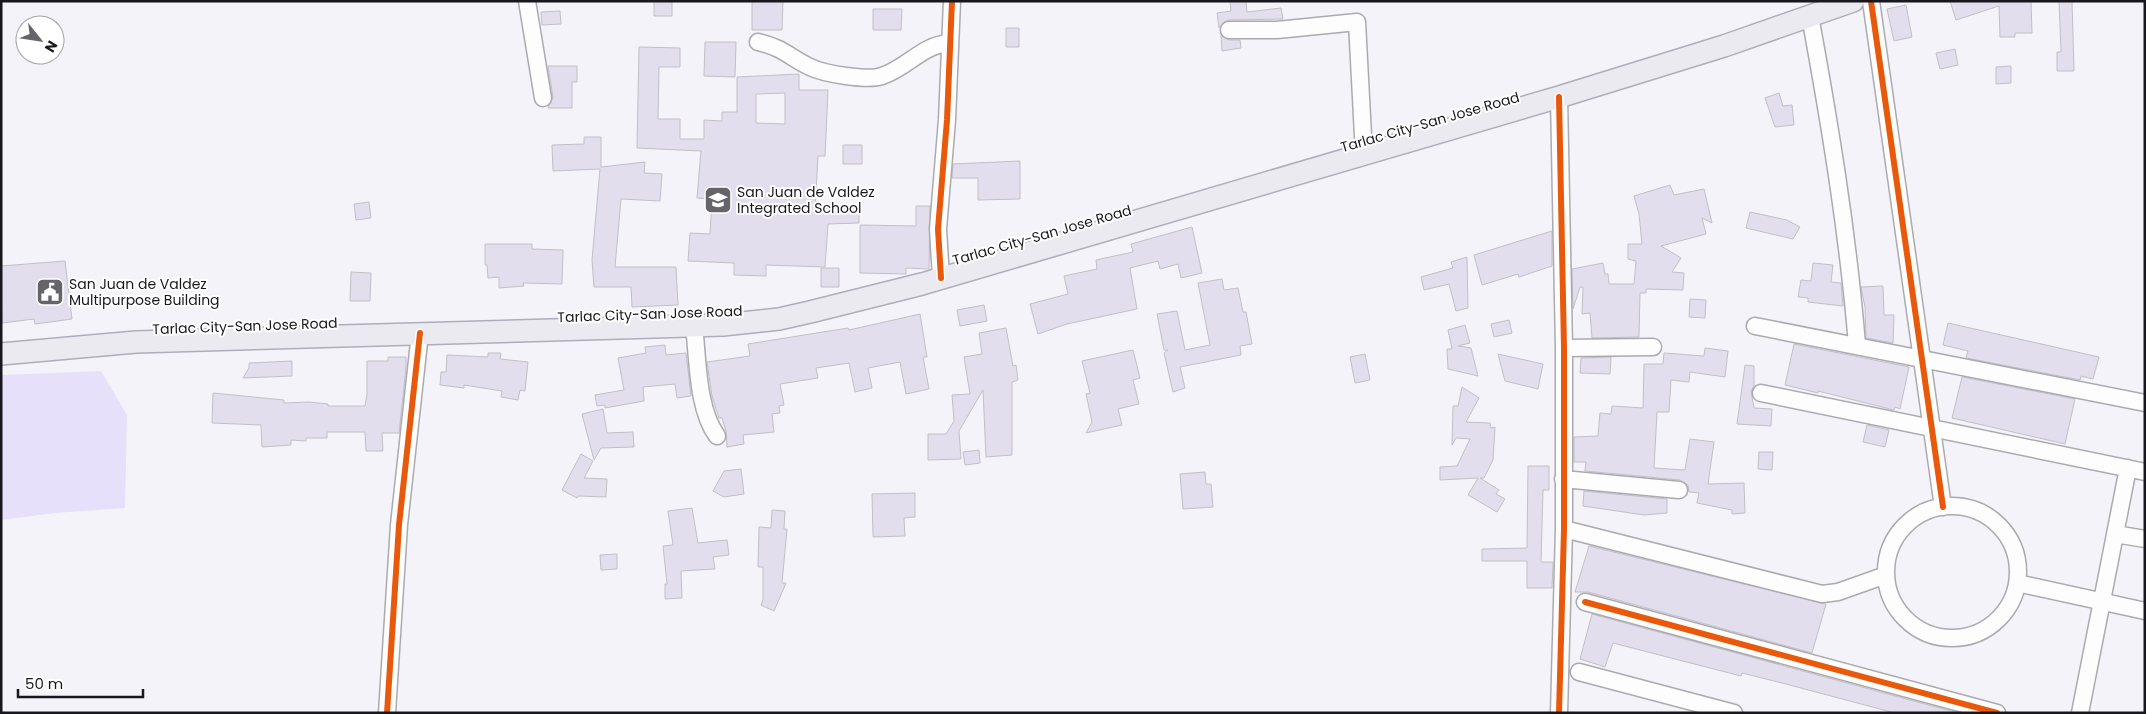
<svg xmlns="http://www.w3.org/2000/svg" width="2146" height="714" viewBox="0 0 2146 714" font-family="Poppins,sans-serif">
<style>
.green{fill:#e6e0fa}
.building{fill:#e2deed;stroke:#c1c0c6;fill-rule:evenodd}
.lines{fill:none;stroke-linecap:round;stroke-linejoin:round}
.minor-casing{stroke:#abaaaf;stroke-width:19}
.major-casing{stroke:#b0acbb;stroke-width:24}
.minor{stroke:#fdfdfe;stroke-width:16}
.major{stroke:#eceaf1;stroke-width:21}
.cycleway-casing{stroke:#fff;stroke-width:9}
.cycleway{stroke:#e8590c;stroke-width:6}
.labels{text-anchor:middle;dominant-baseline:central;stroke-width:4;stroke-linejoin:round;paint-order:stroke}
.street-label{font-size:14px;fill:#19171e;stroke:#fff}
.poi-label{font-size:14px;fill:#19171e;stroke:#fff;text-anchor:start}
</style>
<rect width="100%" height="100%" fill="#f4f3f9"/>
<!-- green -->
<path class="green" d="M101 371 127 415 125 508 55 513 1 520V375Z"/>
<!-- building -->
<path class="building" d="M654 1H672V16H654Z
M752 1H783L782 30H752Z
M1230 1H1246L1247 12 1281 8 1283 19 1229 20 1224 22 1219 28 1217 13 1231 11Z
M1950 1H2031L2032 33H2015V37H2000L1999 6 1956 20Z
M2059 1H2072L2074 71H2057V52H2061Z
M1906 5 1912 37 1894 41 1887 9Z
M873 9H902L901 30H873Z
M560 11 561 24 542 25 541 12Z
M1006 28H1019V47H1006Z
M1221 35 1229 40H1240L1241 48 1222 51Z
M705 42H736L735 77 704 76Z
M639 47 680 48V67H659L658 119H680V139H704V120L722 121V112H737V77L799 74V90H828L825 156H818L815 209 859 208V223L828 224 825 267 766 265V276L734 275V263L688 261 690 233 710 234 712 199 697 198 701 151 637 148ZM785 93V124L756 123V94Z
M1955 49 1958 65 1940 69 1936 53Z
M548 66H577V82H572V108H548L553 97Z
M2011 66V83L1996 84V67Z
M1779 93 1783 106 1792 105 1794 125 1775 127 1765 98Z
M584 137H601V167L645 162 644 173 662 174 660 201 621 199 615 267H676L678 305 632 307 631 287H594L592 260 600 169 553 171 552 145 584 144Z
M843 145H862V164H843Z
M1020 161V199L978 200V178H952L953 164Z
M1670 185 1674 195 1704 189 1712 223 1702 218 1706 234 1661 246 1681 258 1672 272 1684 273 1683 290 1646 289V293H1640L1639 337 1592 338 1590 313 1582 314 1583 287H1580L1573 309 1572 269 1603 263 1605 274H1608L1609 284H1634L1636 261 1628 259V244H1642L1639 214 1634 196Z
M369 202 371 218 356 220 354 204Z
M916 206H930L929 269 906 268V274L860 273V225L916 226Z
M1750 212 1787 220 1800 227 1793 239 1746 228Z
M1192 227 1202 273 1181 278 1178 264 1160 269 1158 261 1130 268 1137 309 1067 324 1038 334 1030 304 1068 294 1064 276 1097 269 1096 260 1133 252 1131 244Z
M1552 231V266L1519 277 1518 274 1482 285 1474 255Z
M485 244H532V249L563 250 562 284 523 283 524 286 499 288V277L488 278 487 265H485Z
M1467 257 1468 308 1456 311 1449 284 1424 290 1421 277 1453 268 1451 262Z
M65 261 72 319 35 324 34 319 2 323 1 266Z
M1813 263 1833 265 1831 282 1841 283 1843 306 1808 302V298L1798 297 1801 280 1811 281Z
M821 268H839V287H821Z
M351 272 371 273 370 301H350Z
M1222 279 1224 290 1238 288 1243 312H1246L1252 344 1240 346 1241 355 1180 367 1185 388 1173 392 1164 353 1168 350H1164L1157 314 1177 311 1185 350 1210 345 1198 283Z
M1883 286 1884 315H1894L1893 343 1866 338 1865 307 1861 287Z
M1690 299 1706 300 1705 318 1689 317Z
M984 305 987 321 960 326 957 310Z
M920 314 927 357H923L929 389 906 394 900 362 868 368 872 388 855 392 849 363 816 368 818 378 780 384 784 405 779 406 780 413 772 414 774 432 743 435 744 444 727 447 726 431 722 418H719L712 396 707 362 750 356 748 344 848 328 849 330Z
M1509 320 1512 333 1494 337 1491 324Z
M1948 323 2099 357 2093 379 2081 376 2080 380 1966 358 1968 351 1943 345Z
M1465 325 1470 343 1458 346 1471 348 1478 376 1448 369 1447 349H1452L1448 330Z
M1006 328 1013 366 1016 365 1018 380 1012 382V455L986 457 983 390 959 431 961 459 928 460V434H946L954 421 952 395 970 394 964 357 982 354 979 333Z
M1794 344 1909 367 1900 409 1895 407 1894 410 1818 391V393L1785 385Z
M665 345 666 355 686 353 691 396 677 398 675 384 643 387 644 401 605 408V405L597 406 595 395 624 390 618 358 646 353 645 347Z
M1705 348 1728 351 1725 377 1690 372 1689 382 1671 380 1669 412H1657L1654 468 1685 470 1690 439 1714 442 1708 484 1744 483 1745 513 1732 514V510L1697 503 1699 493 1689 492 1688 485 1680 480 1585 471 1586 462H1574V437L1598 436 1600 413 1611 414 1612 406 1643 408 1644 364H1663L1664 353 1704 356Z
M1133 350 1140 378 1133 380 1139 404 1118 409 1122 425 1086 433 1092 422 1086 394 1090 393 1082 361Z
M488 353H501L500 359 528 362 525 391 520 390 518 400 501 397 502 391 464 385V388L440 385 441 372H446L447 355 488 357Z
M1365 354 1370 380 1355 383 1350 357Z
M1498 354 1543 364 1538 389 1505 381Z
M388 357H406V368L399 433H382L383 451H366L365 432H327V438H306V441L291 440V445L262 447 261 425 212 423 213 393 284 400V403L309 402 328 404V406H365L367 394V361H388Z
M1611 357 1610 374 1580 373 1581 358Z
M292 361V376L243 378 249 368V363Z
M1745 365 1754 366V386L1751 391 1754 408 1772 409 1771 426 1737 424Z
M1962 377 2075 399 2065 444 1952 418Z
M1462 387 1479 398 1466 422 1490 423 1491 428 1495 427 1493 460 1484 478H1480L1499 490 1496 494 1505 499 1497 512 1468 495 1478 478 1440 480V467L1457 466 1470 439 1456 438 1452 445 1453 406H1458Z
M603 409 607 433 633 432 634 447 601 448 594 460 582 414Z
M1867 425 1889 430 1885 447 1863 442Z
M979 450 980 463 965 465 963 452Z
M1759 452H1773L1772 470 1758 469Z
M581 454 593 461 584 478 607 479 606 497 578 496 577 498 562 490Z
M1528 466H1549V490H1543L1541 562H1553L1552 588H1527V561H1482V549L1527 548Z
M741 469 744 494 724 497 713 491 724 471Z
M1205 472 1206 484H1211L1213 507 1183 509 1180 474Z
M1584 491 1667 499V513L1644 515 1583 506Z
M915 493V517L904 518 905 536 873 537 872 494Z
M692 508 698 543 727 540 729 555 713 557 715 569 681 571 682 598 665 599V584H667L663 546 673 545 668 511Z
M772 510 785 511 784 529H787L782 583H786L774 611 761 605 763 600V567H758L759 527 771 528Z
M1589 546 1826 604 1812 653 1588 592H1575Z
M617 554V569L601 570 600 555Z
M1592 614 1958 713H1895L1782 683 1742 673 1741 676 1613 643 1605 667 1580 659Z"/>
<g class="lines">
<!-- minor casing -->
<g class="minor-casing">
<path id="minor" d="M527 1 543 98
M1871 1 1943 507
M1810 16C1830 125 1848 234 1857 345
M1229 30H1277L1357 22 1364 155
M758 42C784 48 789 57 810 67 824 74 868 81 882 76 909 67 921 45 950 43
M1559 97 1564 348V529L1559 713
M941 278 938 229 947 120 952 1
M694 326C698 359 697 409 717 436
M1755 326 2145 403
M1564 348 1653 347
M1761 393 2145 472
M1563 479 1679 490
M1886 572a66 66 0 1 1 132 0a66 66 0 1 1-132 0Z
M1564 529 1822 594 1838 592 1886 575
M2115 534 2145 539
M2017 583 2145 611
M1585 602 1997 713
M1579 672 1734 713
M387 713 399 525 420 333
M2080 713 2128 468"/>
</g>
<!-- major casing -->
<g class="major-casing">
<path id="major" d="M1 354 136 342 723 325 779 319 810 312 922 284 1559 97 1724 46 1853 1"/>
</g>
<!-- minor -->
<use href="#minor" class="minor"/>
<!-- major -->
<use href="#major" class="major"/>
<!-- cycleway casing -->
<g class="cycleway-casing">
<path id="cycleway" d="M1871 1 1943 507
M1559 97 1564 348V529L1559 713
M941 278 938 229 947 120 952 1
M1585 602 1997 713
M387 713 399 525 420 333"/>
</g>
<!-- cycleway -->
<use href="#cycleway" class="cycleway"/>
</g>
<!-- icons -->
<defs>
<g id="school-square" transform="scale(1.4375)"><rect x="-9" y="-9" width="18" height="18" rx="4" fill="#66646b" stroke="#fff"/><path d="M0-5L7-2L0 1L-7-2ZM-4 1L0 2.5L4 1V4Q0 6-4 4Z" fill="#fff"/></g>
<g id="civic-square" transform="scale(1.4375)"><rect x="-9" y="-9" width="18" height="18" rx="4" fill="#66646b" stroke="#fff"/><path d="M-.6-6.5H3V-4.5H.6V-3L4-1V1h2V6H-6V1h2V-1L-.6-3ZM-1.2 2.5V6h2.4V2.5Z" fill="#fff"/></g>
</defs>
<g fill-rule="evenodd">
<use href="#school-square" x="718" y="200"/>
<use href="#civic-square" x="50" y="292"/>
</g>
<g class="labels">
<!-- street labels -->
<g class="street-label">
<text transform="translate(1430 122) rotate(-16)">Tarlac City-San Jose Road</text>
<text transform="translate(1042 235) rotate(-16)">Tarlac City-San Jose Road</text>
<text transform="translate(650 314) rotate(-2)">Tarlac City-San Jose Road</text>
<text transform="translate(245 326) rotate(-2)">Tarlac City-San Jose Road</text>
</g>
<!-- poi labels -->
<g class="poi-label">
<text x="737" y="192">San Juan de Valdez<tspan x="737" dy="16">Integrated School</tspan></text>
<text x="69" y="284">San Juan de Valdez<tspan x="69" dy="16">Multipurpose Building</tspan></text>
</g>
</g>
<!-- border -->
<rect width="2146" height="714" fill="none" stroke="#19171e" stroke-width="5"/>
<!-- north arrow -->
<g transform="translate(40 40) rotate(120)"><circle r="24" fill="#ffffff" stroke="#a3a2a5"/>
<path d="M0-4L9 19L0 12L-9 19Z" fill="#66646b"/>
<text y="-8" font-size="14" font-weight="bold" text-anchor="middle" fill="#19171e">N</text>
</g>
<!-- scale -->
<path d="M18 689v8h125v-8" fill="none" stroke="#19171e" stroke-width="2.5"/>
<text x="25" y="689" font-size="15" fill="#19171e" stroke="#ffffff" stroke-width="4" paint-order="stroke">50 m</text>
</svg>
